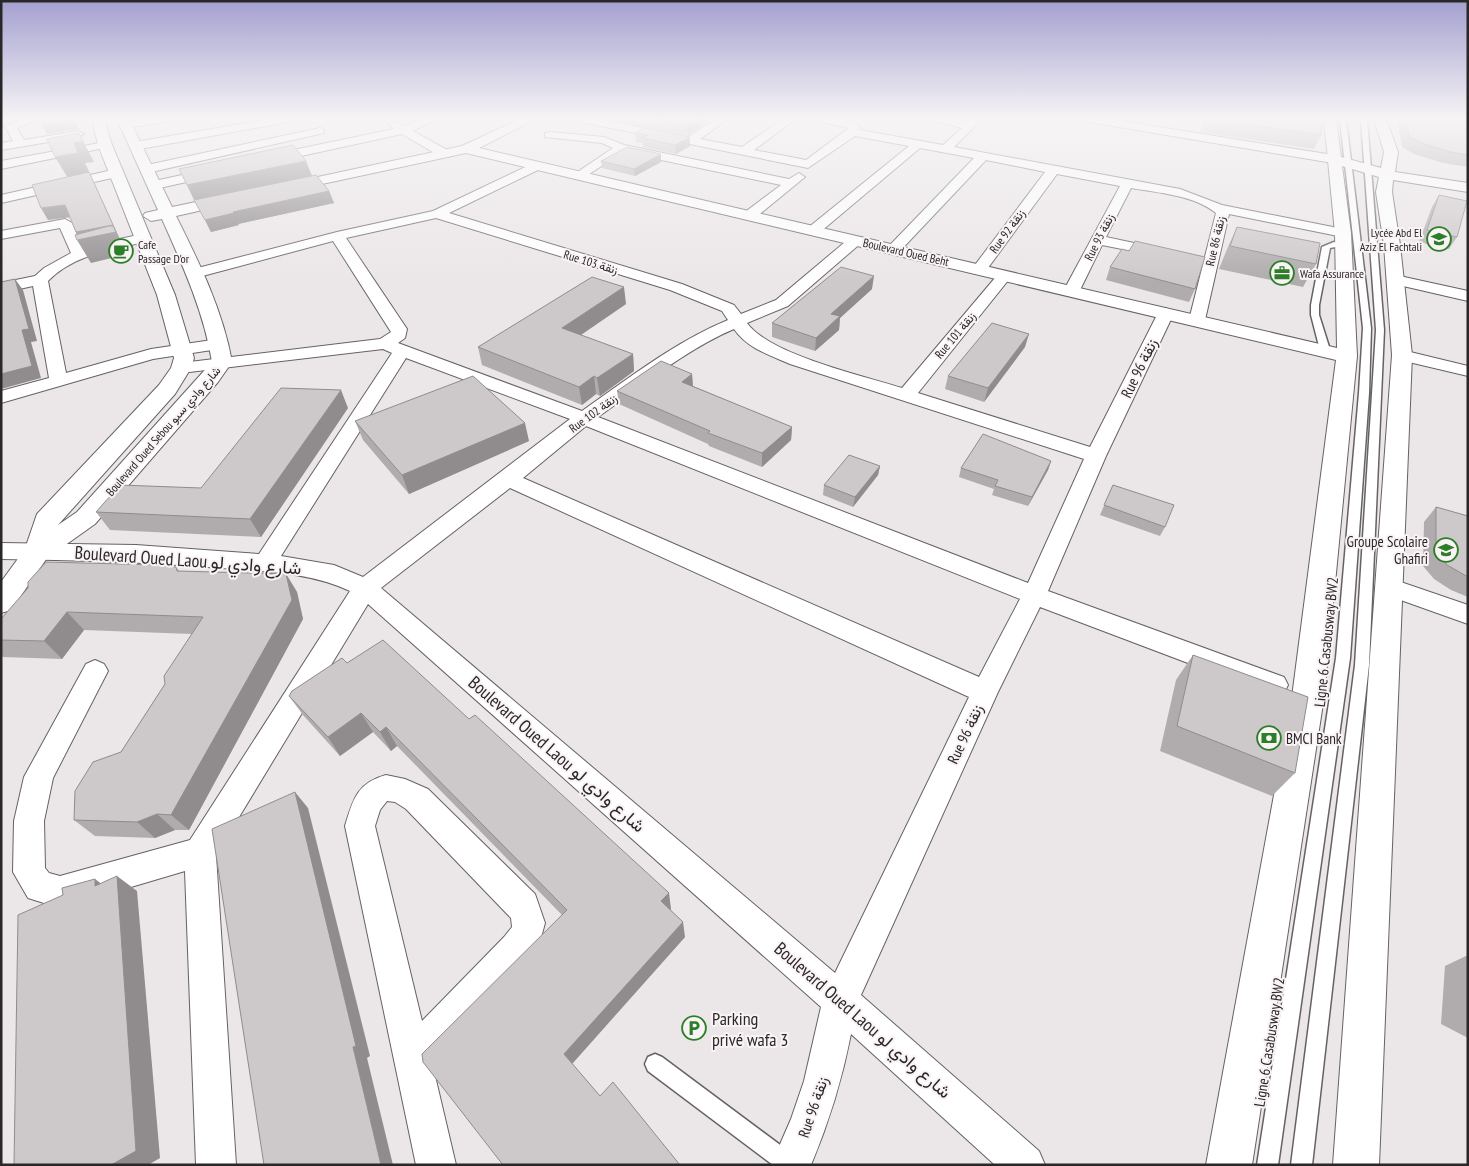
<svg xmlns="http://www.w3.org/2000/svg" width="1469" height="1166" viewBox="0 0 1469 1166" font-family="'PT Sans Narrow',Vazirmatn,sans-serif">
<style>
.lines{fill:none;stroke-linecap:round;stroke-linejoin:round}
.lane-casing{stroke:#666264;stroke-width:3}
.street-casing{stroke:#666264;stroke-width:2}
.secondary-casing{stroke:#666264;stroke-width:2}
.lane{fill:#fff;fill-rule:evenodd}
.street{fill:#fff;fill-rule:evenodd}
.secondary{fill:#fff;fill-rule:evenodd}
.wall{fill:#b0acae}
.shaded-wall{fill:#908c8d}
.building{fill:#cdc8ca;stroke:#908c8d}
.labels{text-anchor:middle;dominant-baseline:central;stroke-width:4;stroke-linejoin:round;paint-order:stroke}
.far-street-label{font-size:12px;fill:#292727;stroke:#f9f3f5}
.far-poi-label{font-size:12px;fill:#292727;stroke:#f9f3f5;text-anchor:start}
.street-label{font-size:15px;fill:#292727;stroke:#f9f3f5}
.poi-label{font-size:15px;fill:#292727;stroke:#f9f3f5;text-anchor:end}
.near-street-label{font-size:18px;fill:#292727;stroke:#f9f3f5}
.near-poi-label{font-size:18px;fill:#292727;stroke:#f9f3f5;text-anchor:start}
</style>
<rect width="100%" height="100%" fill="#ebe6e8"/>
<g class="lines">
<!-- lane casing -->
<g class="lane-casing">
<path id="lane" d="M1340 119H1346L1371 328 1369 393 1350 658 1278 1165H1257L1336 658 1359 393 1363 328Z
M1361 119H1367L1384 330 1369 665 1312 1165H1291L1355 665 1376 330Z
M1334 242 1347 245 1330 248 1319 305V315L1330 350 1325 353 1320 350 1311 315V305L1322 247Z
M655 1054 662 1057 795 1156 798 1165H773L648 1071 645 1064 648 1057Z"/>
</g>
<!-- street casing -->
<g class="street-casing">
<path id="street" d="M23 119H40L17 128 24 140 78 131 84 134 78 137 1 150V143L13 141 5 126Z
M143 119H170L165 122 125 128 119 125 121 123Z
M270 119H293L288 122 135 150 129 146 135 142Z
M422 119H436L413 131 449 151V157H441L402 134 269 163 263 159 269 155 394 129 389 125 391 123 395 122 405 126Z
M576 119H597L688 137 716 119H728L700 139 742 147 783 119H795L754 150 806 160 849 128 818 121 817 119H838L856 123 859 126 860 130 943 145 962 128 934 121 933 119H953L967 122 971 119H982L954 147 1180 189 1222 205 1343 229 1350 233 1343 237 1229 214 1205 320 1203 323H1191L1189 320 1216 213C1194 195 1159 193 1131 188L1106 237 1162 249 1169 253 1162 257 1102 245 1080 290 1072 295 1064 290 1120 186 1057 174 985 272 980 274 972 269 1045 172 986 160 899 252 894 253 887 249 889 246 974 158 920 148 819 233H809L807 230 809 227 909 146 855 136 808 168 581 122Z
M1084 119H1109L1333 155 1339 159 1333 163 1089 122Z
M320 128 324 129V133L147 173 141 169 147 165Z
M549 132 604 137 624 145 789 179 799 173 805 177 755 218 750 219 743 215 745 212 781 185 623 152 580 180 574 176 576 173 613 148 602 143 545 137V133Z
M105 142 111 145 109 147 1 169V161Z
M536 162 540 163 542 166 540 169 449 213 682 284 734 305 741 314 776 300 851 237H861L863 240 861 243 788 306 747 323C770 355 864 376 902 388L1000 272H1010L1013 275 1010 278 918 393 1090 447 1158 313 1166 308 1174 313 1106 456 1048 591 1284 677 1288 685 1284 693 1275 696 1040 607 998 692 861 995 1039 1151 1045 1165H995L851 1034C842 1080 829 1122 811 1165H771L791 1119 804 1081 821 1007 368 604 216 855 236 1165H196L185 871 60 908 28 898 13 872 14 821 24 777 86 664 95 660 104 664 108 671 53 778 44 821 45 868 49 873 60 876 190 840 350 591C309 572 266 572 221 568 148 562 75 560 1 559V543L136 545 259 554 392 353 383 349 181 373 175 372 172 368 175 364 181 363 380 339 391 332 333 241 195 278 190 276 187 273 190 270 337 232 433 211ZM436 218 670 290 722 311 728 320C675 342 629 378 582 411L398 343 405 338 407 329 346 238ZM734 329C747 348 769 355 790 364L1084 459 1028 583 598 417C642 386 685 350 734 329ZM406 358 570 419 363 577 334 565 281 556ZM586 426 1020 599 979 677 523 478ZM510 488 969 697 835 973 381 588Z
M214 168 218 169 220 172 218 175 155 189 149 185 150 182Z
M117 169 121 170 123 173 121 176 1 203V195Z
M65 219 72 223 82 247 143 234 150 238 148 241C113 250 74 254 48 281L66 373 151 349 219 339 225 340 228 344 225 348 153 359 1 403V391L49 378 33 286 1 293V283L35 276 44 268 71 253 60 228 1 239V231Z
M1395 275 1468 291V301L1390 283 1387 280 1390 277Z
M1402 350 1468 366V376L1396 359 1393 355 1396 351Z
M1389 578 1468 605V624L1381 593 1377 587 1381 581Z
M386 775 405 779 428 789 535 894 545 923 539 945 528 961 432 1063 456 1165H416L345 826C353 799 357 783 386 775ZM387 801 395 802 406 809 511 918 512 927 504 937 422 1021 375 826 380 810Z"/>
</g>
<!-- secondary casing -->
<g class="secondary-casing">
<path id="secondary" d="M92 119H104L112 145 175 295 194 358 191 368 175 394 58 525 77 512 212 362C204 312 182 264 162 219L151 221 143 216 145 213 158 210 117 119H129L172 207 234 194 242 199 239 202 176 216C199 262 223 311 232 362L218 382 95 524 47 558 11 610 1 613V582L25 549 37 514 159 385 171 368 174 358 157 295 98 145Z
M520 119H536L479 148 1337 348 1335 233 1324 119H1336L1341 157 1381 168 1384 152 1374 119H1386L1398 152 1395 172 1468 183V192L1393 180 1392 192 1400 245 1412 355 1379 1165H1333L1392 355 1384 245 1376 192 1379 177 1342 166 1351 233 1357 356 1324 697 1252 1165H1206L1292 697 1336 360 466 153 285 192 278 188 285 184 462 146Z"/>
</g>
<!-- lane -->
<use href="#lane" class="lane"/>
<!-- street -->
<use href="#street" class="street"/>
<!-- secondary -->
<use href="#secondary" class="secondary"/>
</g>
<!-- wall -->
<path class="wall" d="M599 119H710L702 123 703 125 688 135Z
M1205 119H1321V135L1314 149 1200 132Z
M1397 119H1468V167L1443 163 1414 154 1402 147Z
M644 128 690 146 676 154 643 147V143L636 142 635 133Z
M601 161 661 162 635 176 602 168Z
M179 169 312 176 329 191 334 203 238 224 239 225 211 232Z
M1439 195 1457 237 1449 249 1419 242 1432 207Z
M1237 227 1316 264 1303 287 1219 269 1227 249Z
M1129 251 1195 289 1189 302 1106 280 1110 267Z
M872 289 840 318 839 330 815 351 772 337V323Z
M626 304 580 335 633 354 634 371 600 396 596 394 582 405 482 365 478 347Z
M1025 347 984 402 945 389 948 376Z
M692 374 693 386 792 427 791 440 762 467 709 446 708 444 619 404 617 391Z
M348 408 261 537 110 530 96 512 201 488Z
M355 421 529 441 409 494 363 440Z
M1051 461 1048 470 1028 506 992 495 994 489 959 477 961 468Z
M880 466 878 475 853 507 823 495 824 485Z
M1113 485 1165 527 1160 536 1100 515Z
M1436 507 1468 516V597L1451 590 1434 579 1423 566 1424 522Z
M176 567 179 571 286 574 297 592 303 619 189 830H175L155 838 95 836 74 820 121 752 165 684 192 634 84 630 62 659 3 657 1 655V619Z
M1193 655 1295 773 1272 796 1160 751 1176 680Z
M347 663 671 909V910L685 937 572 1064 600 1096 680 1165H503L562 915 397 746 391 751 373 732 340 756 303 715 289 696Z
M1468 955V1038L1441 1024 1445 966Z"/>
<!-- shaded-wall -->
<path class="shaded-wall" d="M74 119 79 129 47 134 42 125Z
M696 119H710L702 123 703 125 688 135 687 124Z
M690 137V146L676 154 675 145Z
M83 141 94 162 85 163 95 184 119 237 128 254 91 263 77 240H80L76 232 68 178 55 157 74 143Z
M661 154V162L635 176 634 169Z
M306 161 312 176 194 200 187 185Z
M329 191 334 203 238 224 239 225 211 232 205 220 233 212Z
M65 205 72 217 48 220 41 208Z
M874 276 872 289 840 318 839 330 815 351 816 338 831 314Z
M15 279 23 290 37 341 31 342 41 378 1 389V374L22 330Z
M624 287 626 304 565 346 562 328Z
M1029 334 1025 347 984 402 988 388Z
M633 354 634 371 600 396 597 378Z
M692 374 693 388 682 382Z
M594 376 596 394 582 405 579 387Z
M341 390 348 408 261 537 250 519Z
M525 423 529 441 409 494 402 475Z
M792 427 791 440 762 467V453Z
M1051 461 1048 470 1028 506 1032 497Z
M880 466 878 475 853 507 855 497Z
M286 574 297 592 303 619 189 830 171 815Z
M67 612 84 630 62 659 44 641Z
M361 713 373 732 340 756 328 737Z
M386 727 397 746 391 751 380 732Z
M295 792 308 808 370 1056 367 1058 393 1165H381L353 1047Z
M157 814 175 830 155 838 137 822Z
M117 876 137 891 160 1158 148 1165H111Z
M95 879 115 894 95 886Z
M669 893 671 909 664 917 661 901Z
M683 922 685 937 571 1065 564 1054Z"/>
<!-- building -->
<path class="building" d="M39 119H73V120L42 125Z
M657 119H696L687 124Z
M1212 119H1321V135Z
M1405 119H1468V155L1450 152 1421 143 1409 136Z
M644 128 690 137 675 145 642 138 648 135 635 133Z
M79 133 83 141 74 143 78 153 55 157 47 139Z
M293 145 306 161 187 185 179 169Z
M627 147 661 154 634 169 601 161Z
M89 172 113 225 76 232 65 205 41 208 32 185Z
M316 175 329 191 233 212 234 213 205 220 194 200Z
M1439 195 1467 201 1457 237 1427 230Z
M109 226H113L116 232 77 240 75 235Z
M1237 227 1320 243 1316 264 1230 246Z
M1135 241 1205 257 1195 289 1110 267 1122 249 1129 251Z
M841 267 874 276 831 314 840 316 816 338 772 323Z
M592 277 624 287 562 328 633 354 597 378 594 376 579 387 478 347Z
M15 279 29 329 22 330 32 366 1 374V282Z
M992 323 1029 334 988 388 948 376Z
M661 361 692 374 682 382 792 427 762 453 708 433 710 431 617 391Z
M473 376 525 423 402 475 355 421Z
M281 388 341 390 250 519 96 512 120 485 201 488Z
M983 434 1051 461 1032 497 995 486 998 480 961 468Z
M849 455 880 466 855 497 824 485Z
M1113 485 1174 505 1165 527 1104 505Z
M1436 507 1468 516V577L1447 565 1436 552Z
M46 562 160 565 176 567 177 571 286 574 292 600 171 815 157 814 137 822 74 820 75 791 93 762 121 752 165 684 164 676 203 617 67 612 44 641 1 640V619L28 588V582Z
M383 640 469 719 475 715 669 893 661 901 683 922 564 1054 600 1096 613 1082 680 1165H503L423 1062 422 1054 567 910 386 727 380 732 361 713 328 737 289 696 292 691 342 658 347 663Z
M1193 655 1308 697 1295 773 1177 726Z
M295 792 356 1046 353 1047 381 1165H264L212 829Z
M117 876 136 1151 111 1165H14L18 915 63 895 62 888 95 879V886Z"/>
<!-- sky -->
<linearGradient id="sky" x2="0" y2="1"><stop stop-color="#a4a0d0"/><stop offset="0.42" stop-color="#f6f4f5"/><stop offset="1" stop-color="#f6f4f5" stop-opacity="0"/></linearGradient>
<rect width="1469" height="282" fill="url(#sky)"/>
<!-- icons -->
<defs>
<g id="school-ring" transform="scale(1.25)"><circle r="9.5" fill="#f9f3f5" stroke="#2d7e29" stroke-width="1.5"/><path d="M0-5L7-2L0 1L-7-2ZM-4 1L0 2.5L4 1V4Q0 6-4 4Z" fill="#2d7e29"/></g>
<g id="cafe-ring" transform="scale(1.25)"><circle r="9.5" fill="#f9f3f5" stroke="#2d7e29" stroke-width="1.5"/><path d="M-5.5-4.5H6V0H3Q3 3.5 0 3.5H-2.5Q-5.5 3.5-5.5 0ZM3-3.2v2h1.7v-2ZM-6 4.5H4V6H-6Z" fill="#2d7e29"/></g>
<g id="office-ring" transform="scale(1.25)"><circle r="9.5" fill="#f9f3f5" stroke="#2d7e29" stroke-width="1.5"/><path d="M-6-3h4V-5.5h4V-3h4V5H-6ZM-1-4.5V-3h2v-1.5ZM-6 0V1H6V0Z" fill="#2d7e29"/></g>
<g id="bank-ring" transform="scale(1.25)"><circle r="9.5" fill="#f9f3f5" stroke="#2d7e29" stroke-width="1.5"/><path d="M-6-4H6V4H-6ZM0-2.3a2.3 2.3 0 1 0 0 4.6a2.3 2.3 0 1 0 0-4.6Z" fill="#2d7e29"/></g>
<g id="parking-ring" transform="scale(1.25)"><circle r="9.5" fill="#f9f3f5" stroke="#2d7e29" stroke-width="1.5"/><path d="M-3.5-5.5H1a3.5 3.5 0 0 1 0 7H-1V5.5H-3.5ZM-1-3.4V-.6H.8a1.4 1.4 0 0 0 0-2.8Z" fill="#2d7e29"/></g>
</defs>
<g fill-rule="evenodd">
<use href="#school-ring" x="1439" y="239"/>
<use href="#cafe-ring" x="121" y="251"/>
<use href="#office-ring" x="1282" y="273"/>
<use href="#school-ring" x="1446" y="550"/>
<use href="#bank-ring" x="1269" y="738"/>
<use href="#parking-ring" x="694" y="1028"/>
</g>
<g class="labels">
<!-- far-street labels -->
<g class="far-street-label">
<text transform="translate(1007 231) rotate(-54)">Rue 92 زنقة</text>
<text transform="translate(1099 237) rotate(-63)">Rue 93 زنقة</text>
<text transform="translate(1215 241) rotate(-77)">Rue 86 زنقة</text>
<text transform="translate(906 252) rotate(13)">Boulevard Oued Beht</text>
<text transform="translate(591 262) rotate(17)">Rue 103 زنقة</text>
<text transform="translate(955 335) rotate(-50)">Rue 101 زنقة</text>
<text transform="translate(593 413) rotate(-36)">Rue 102 زنقة</text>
<text transform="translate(163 431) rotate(-49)">Boulevard Oued Sebou شارع وادي سبو</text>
</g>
<!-- far-poi labels -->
<g class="far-poi-label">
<text x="1422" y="232" text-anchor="end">Lycée Abd El<tspan x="1422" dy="14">Aziz El Fachtali</tspan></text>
<text x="138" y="244">Cafe<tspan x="138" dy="14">Passage D'or</tspan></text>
<text x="1300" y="273">Wafa Assurance</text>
</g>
<!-- street labels -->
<g class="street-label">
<text transform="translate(1139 368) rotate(-64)">Rue 96 زنقة</text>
<text transform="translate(1326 642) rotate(-84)">Ligne 6 Casabusway BW2</text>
<text transform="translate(965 734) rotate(-65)">Rue 96 زنقة</text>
<text transform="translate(1269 1042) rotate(-81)">Ligne 6 Casabusway BW2</text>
<text transform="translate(813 1107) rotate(-71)">Rue 96 زنقة</text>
</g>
<!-- poi labels -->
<g class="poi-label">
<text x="1428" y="541">Groupe Scolaire<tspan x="1428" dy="17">Ghafiri</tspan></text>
<text x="1286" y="738" text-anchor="start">BMCI Bank</text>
</g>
<!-- near-street labels -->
<g class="near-street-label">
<text transform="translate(188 560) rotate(4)">Boulevard Oued Laou شارع وادي لو</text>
<text transform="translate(557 754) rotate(41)">Boulevard Oued Laou شارع وادي لو</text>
<text transform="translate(863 1020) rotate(41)">Boulevard Oued Laou شارع وادي لو</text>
</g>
<!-- near-poi labels -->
<g class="near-poi-label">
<text x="712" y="1018">Parking<tspan x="712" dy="21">privé wafa 3</tspan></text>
</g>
</g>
<!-- border -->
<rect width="1469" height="1166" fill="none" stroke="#292727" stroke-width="5"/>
</svg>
